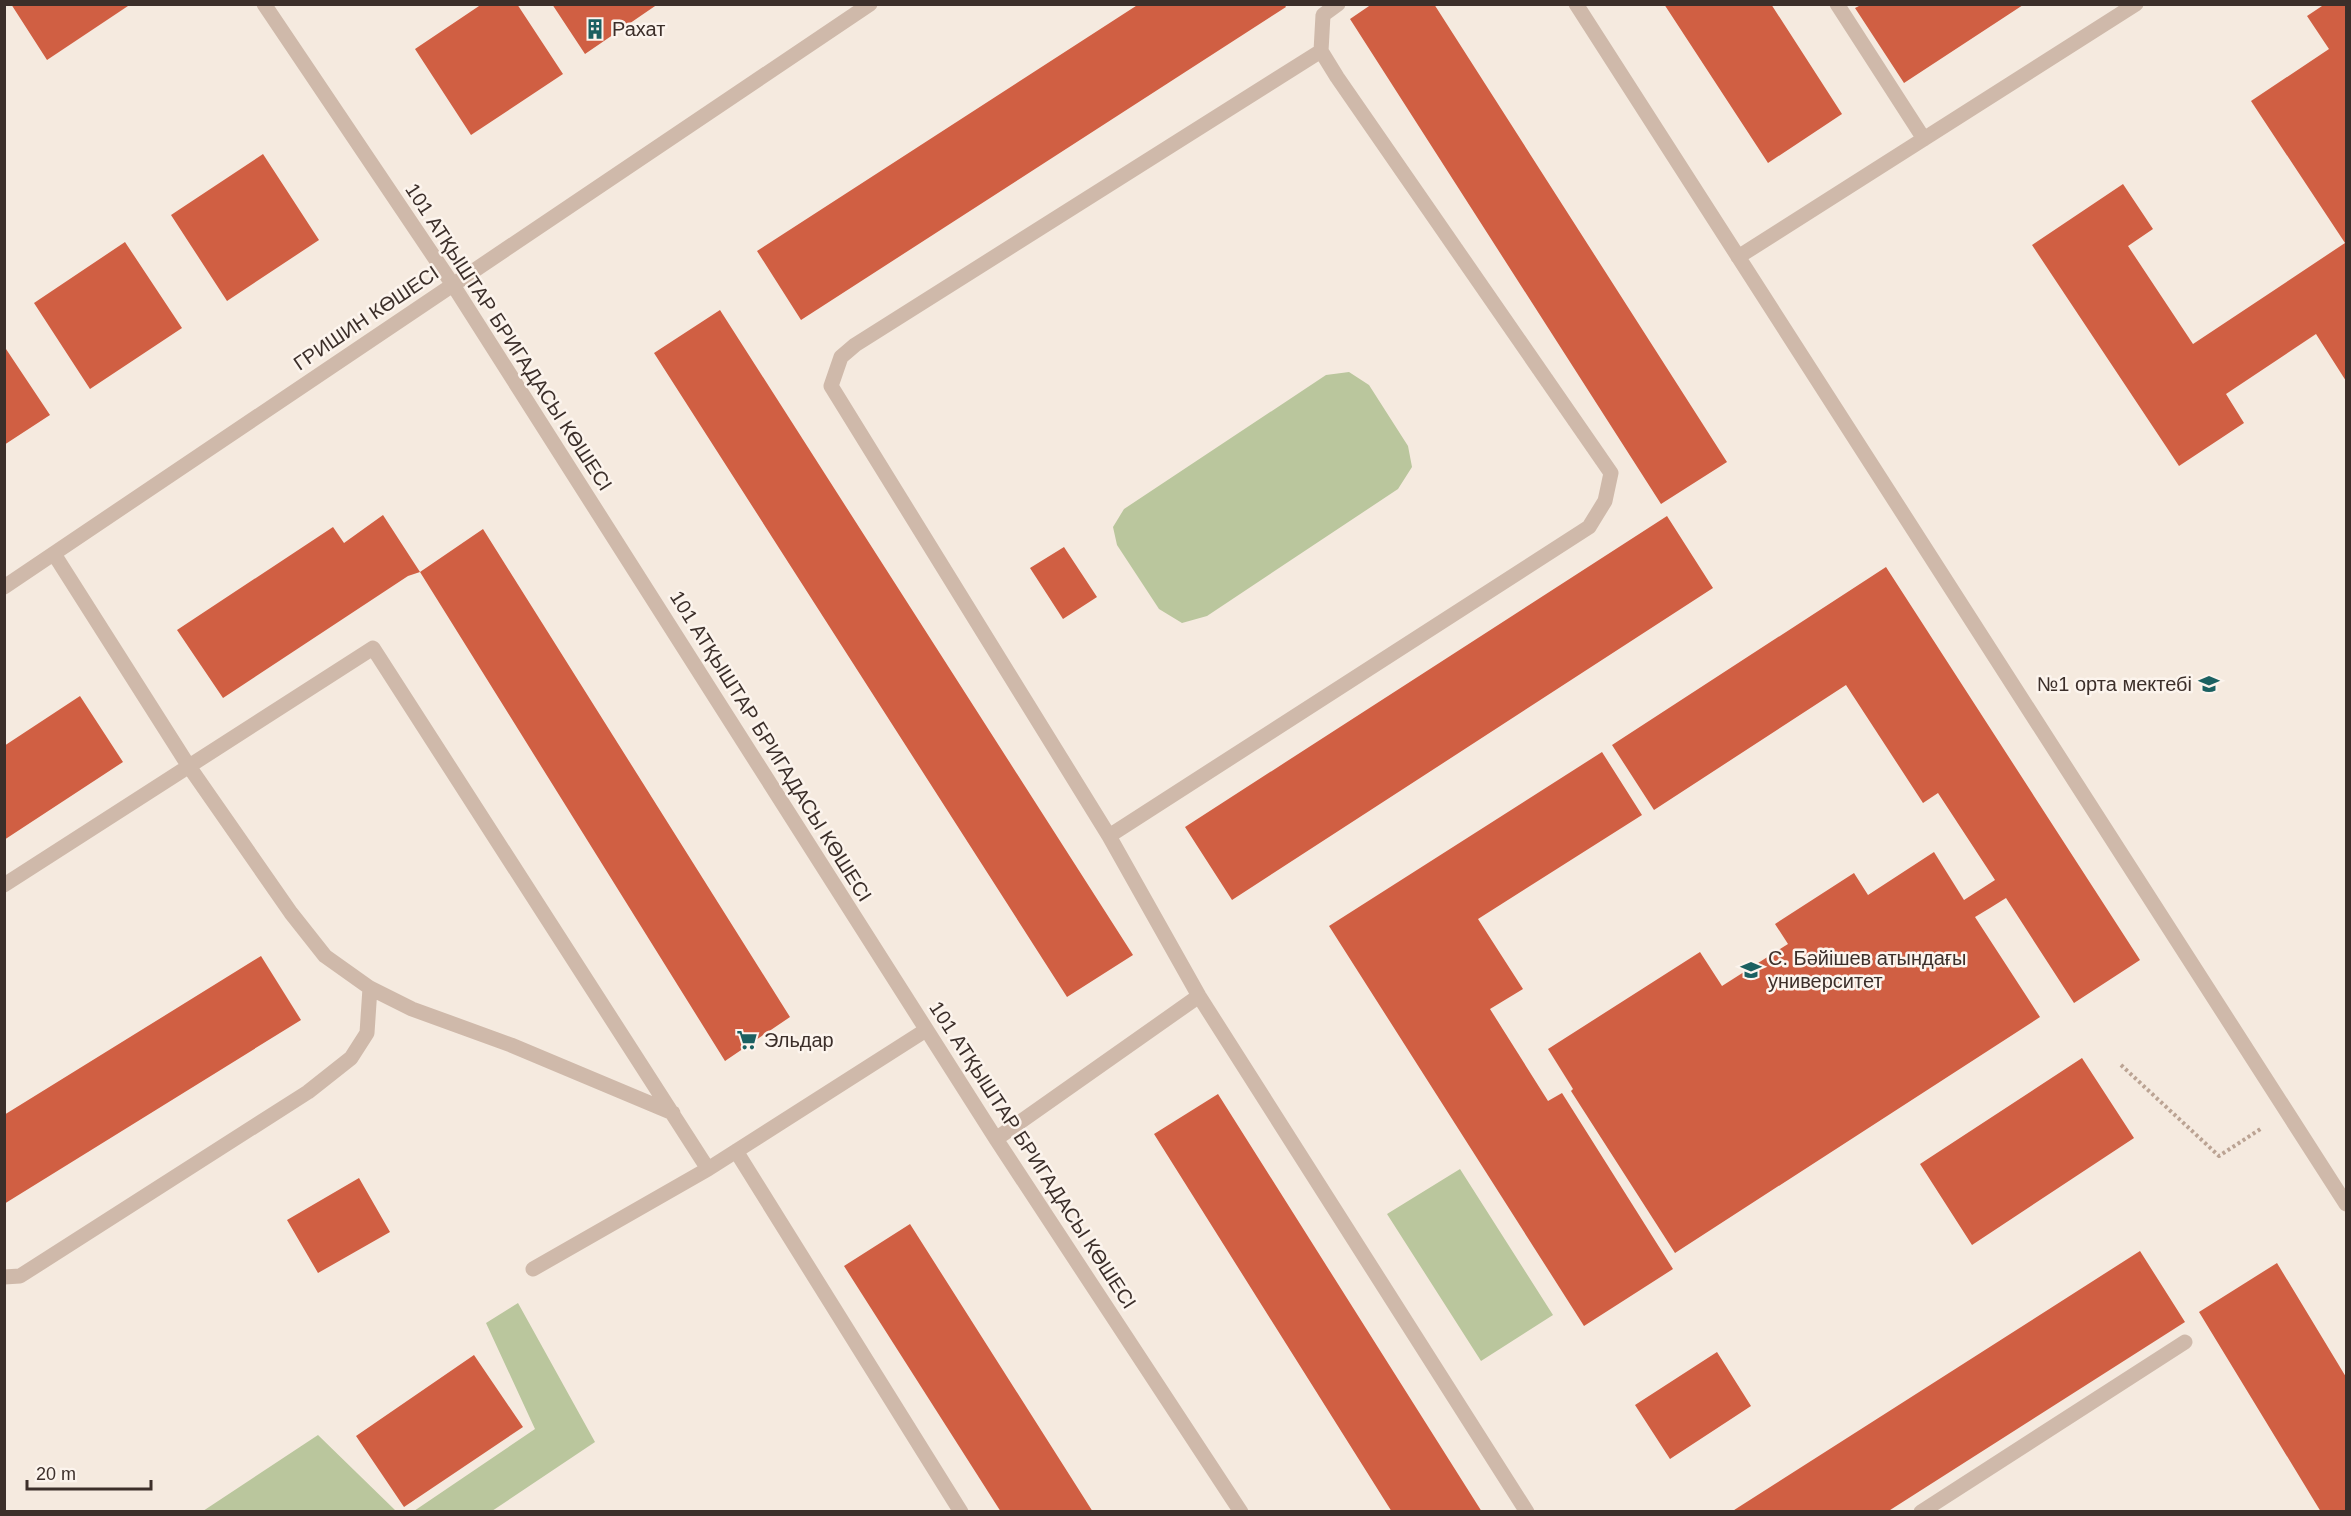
<svg xmlns="http://www.w3.org/2000/svg" width="2351" height="1516" viewBox="0 0 2351 1516" font-family="Helvetica,sans-serif">
<style>
.green{fill:#bac69d}
.building{fill:#d05f43}
.lines{fill:none;stroke-linecap:round;stroke-linejoin:round}
.path{stroke:#bba393;stroke-width:4;stroke-dasharray:3 3;stroke-linecap:butt}
.minor{stroke:#cfb9aa;stroke-width:15}
.labels{text-anchor:middle;dominant-baseline:central;stroke-width:5;stroke-linejoin:round;paint-order:stroke}
.poi-label{font-size:20px;fill:#3c2f2a;stroke:#fcf4ed;text-anchor:start}
.street-label{font-size:20px;fill:#3c2f2a;stroke:#fcf4ed}
</style>
<rect width="100%" height="100%" fill="#f5eadf"/>
<!-- green -->
<path class="green" d="M1349 372 1369 385 1408 446 1412 467 1398 489 1207 616 1182 623 1159 609 1117 545 1113 527 1124 509 1326 375Z
M1460 1169 1553 1315 1481 1361 1387 1214Z
M518 1303 595 1442 492 1511H414L535 1429 486 1323Z
M318 1435 396 1511H203Z"/>
<!-- building -->
<path class="building" d="M11 4H131L47 60Z
M482 4H517L563 74 471 135 415 49Z
M552 4H658L585 54Z
M1139 4H1284L1286 7 801 320 757 251Z
M1372 4H1434L1727 462 1661 504 1350 19Z
M1664 4H1771L1842 114 1768 163Z
M2325 4H2346V381L2316 334 2226 394 2244 423 2179 466 2032 245 2123 184 2153 229 2128 246 2193 344 2345 243 2251 101 2329 49 2307 16Z
M1861 5H2023L1904 83 1855 8Z
M263 154 319 240 227 301 171 215Z
M125 242 182 328 90 389 34 303Z
M720 310 1133 955 1067 997 654 353Z
M4 346 50 415 4 445Z
M383 515 420 572 408 576 223 698 177 630 333 527 344 543Z
M1667 516 1713 588 1232 900 1185 827Z
M483 529 790 1017 725 1061 420 572Z
M1064 547 1097 597 1063 619 1030 568Z
M1886 567 2140 960 2074 1003 2006 898 1990 908 1975 917 2040 1017 1675 1253 1571 1091 1573 1089 1548 1049 1700 952 1722 986 1788 944 1775 924 1854 873 1868 895 1934 852 1964 900 1995 880 1938 793 1923 803 1846 685 1654 810 1612 745Z
M80 696 123 762 4 840V746Z
M1602 752 1642 815 1478 919 1523 989 1490 1009 1548 1101 1562 1093 1673 1269 1584 1326 1329 926Z
M261 956 301 1020 4 1204V1115Z
M2082 1058 2134 1138 1972 1245 1920 1164Z
M1218 1094 1482 1512H1392L1154 1134Z
M359 1178 390 1232 318 1273 287 1220Z
M910 1224 1093 1512H1001L844 1266Z
M2140 1251 2185 1322 1887 1512H1731Z
M2277 1263 2346 1377V1512H2321L2199 1312Z
M1717 1352 1751 1406 1670 1459 1635 1405Z
M474 1355 523 1427 404 1507 356 1436Z"/>
<g class="lines">
<!-- path -->
<path class="path" d="M2121 1065 2219 1156 2262 1128"/>
<!-- minor -->
<path class="minor" d="M264 4 453 285 996 1139 1241 1512
M1576 4 2346 1204
M1837 4 1924 139
M1321 51 855 345 841 357 831 386 1109 836 1199 996 1527 1512
M1738 257 2136 4
M54 554 188 765 291 913 325 956 370 988 412 1009 511 1045 673 1113
M4 587 870 4
M1109 836 1589 527 1605 501 1611 473 1337 77 1321 51 1323 15 1338 4
M4 885 373 648 708 1169
M996 1139 1199 996
M736 1151 961 1512
M533 1269 708 1169 926 1030
M4 1277 20 1276 308 1092 351 1058 367 1033 370 988
M1921 1512 2185 1342"/>
</g>
<!-- icons -->
<defs>
<g id="building-bare" transform="scale(1.62)"><path d="M-4-6H4V6H1V3H-1V6H-4ZM-2.5-4.3h1.7v1.8h-1.7ZM.8-4.3h1.7v1.8H.8ZM-2.5-1h1.7V.8h-1.7ZM.8-1h1.7V.8H.8Z" fill="#1b6061" stroke="#fcf4ed" stroke-width="2.5" paint-order="stroke"/></g>
<g id="school-bare" transform="scale(1.62)"><path d="M0-5L7-2L0 1L-7-2ZM-4 1L0 2.5L4 1V4Q0 6-4 4Z" fill="#1b6061" stroke="#fcf4ed" stroke-width="2.5" paint-order="stroke"/></g>
<g id="university-bare" transform="scale(1.62)"><path d="M0-5L7-2L0 1L-7-2ZM-4 1L0 2.5L4 1V4Q0 6-4 4Z" fill="#1b6061" stroke="#fcf4ed" stroke-width="2.5" paint-order="stroke"/></g>
<g id="supermarket-bare" transform="scale(1.62)"><path d="M-6-5.5h2.5l.6 2H6L4.5 2H-2.5L-4.4-4H-6ZM-1.5 3.2a1.3 1.3 0 1 0 .1 0ZM3 3.2a1.3 1.3 0 1 0 .1 0Z" fill="#1b6061" stroke="#fcf4ed" stroke-width="2.5" paint-order="stroke"/></g>
</defs>
<g fill-rule="evenodd">
<use href="#building-bare" x="595" y="29"/>
<use href="#school-bare" x="2209" y="684"/>
<use href="#university-bare" x="1751" y="970"/>
<use href="#supermarket-bare" x="747" y="1040"/>
</g>
<g class="labels">
<!-- poi labels -->
<g class="poi-label">
<text x="612" y="29">Рахат</text>
<text x="2192" y="684" text-anchor="end">№1 орта мектебі</text>
<text x="1768" y="958">С. Бәйішев атындағы<tspan x="1768" dy="23">университет</tspan></text>
<text x="764" y="1040">Эльдар</text>
</g>
<!-- street labels -->
<g class="street-label">
<text transform="translate(366 318) rotate(-34)">ГРИШИН КӨШЕСІ</text>
<text transform="translate(509 337) rotate(57)">101 АТҚЫШТАР БРИГАДАСЫ КӨШЕСІ</text>
<text transform="translate(771 746) rotate(58)">101 АТҚЫШТАР БРИГАДАСЫ КӨШЕСІ</text>
<text transform="translate(1033 1155) rotate(57)">101 АТҚЫШТАР БРИГАДАСЫ КӨШЕСІ</text>
</g>
</g>
<!-- border -->
<rect width="2351" height="1516" fill="none" stroke="#3c2f2a" stroke-width="12"/>
<!-- scale -->
<path d="M27 1480v9h124v-9" fill="none" stroke="#3c2f2a" stroke-width="3"/>
<text x="36" y="1480" font-size="18" fill="#3c2f2a" stroke="#fcf4ed" stroke-width="4.5" paint-order="stroke">20 m</text>
</svg>
